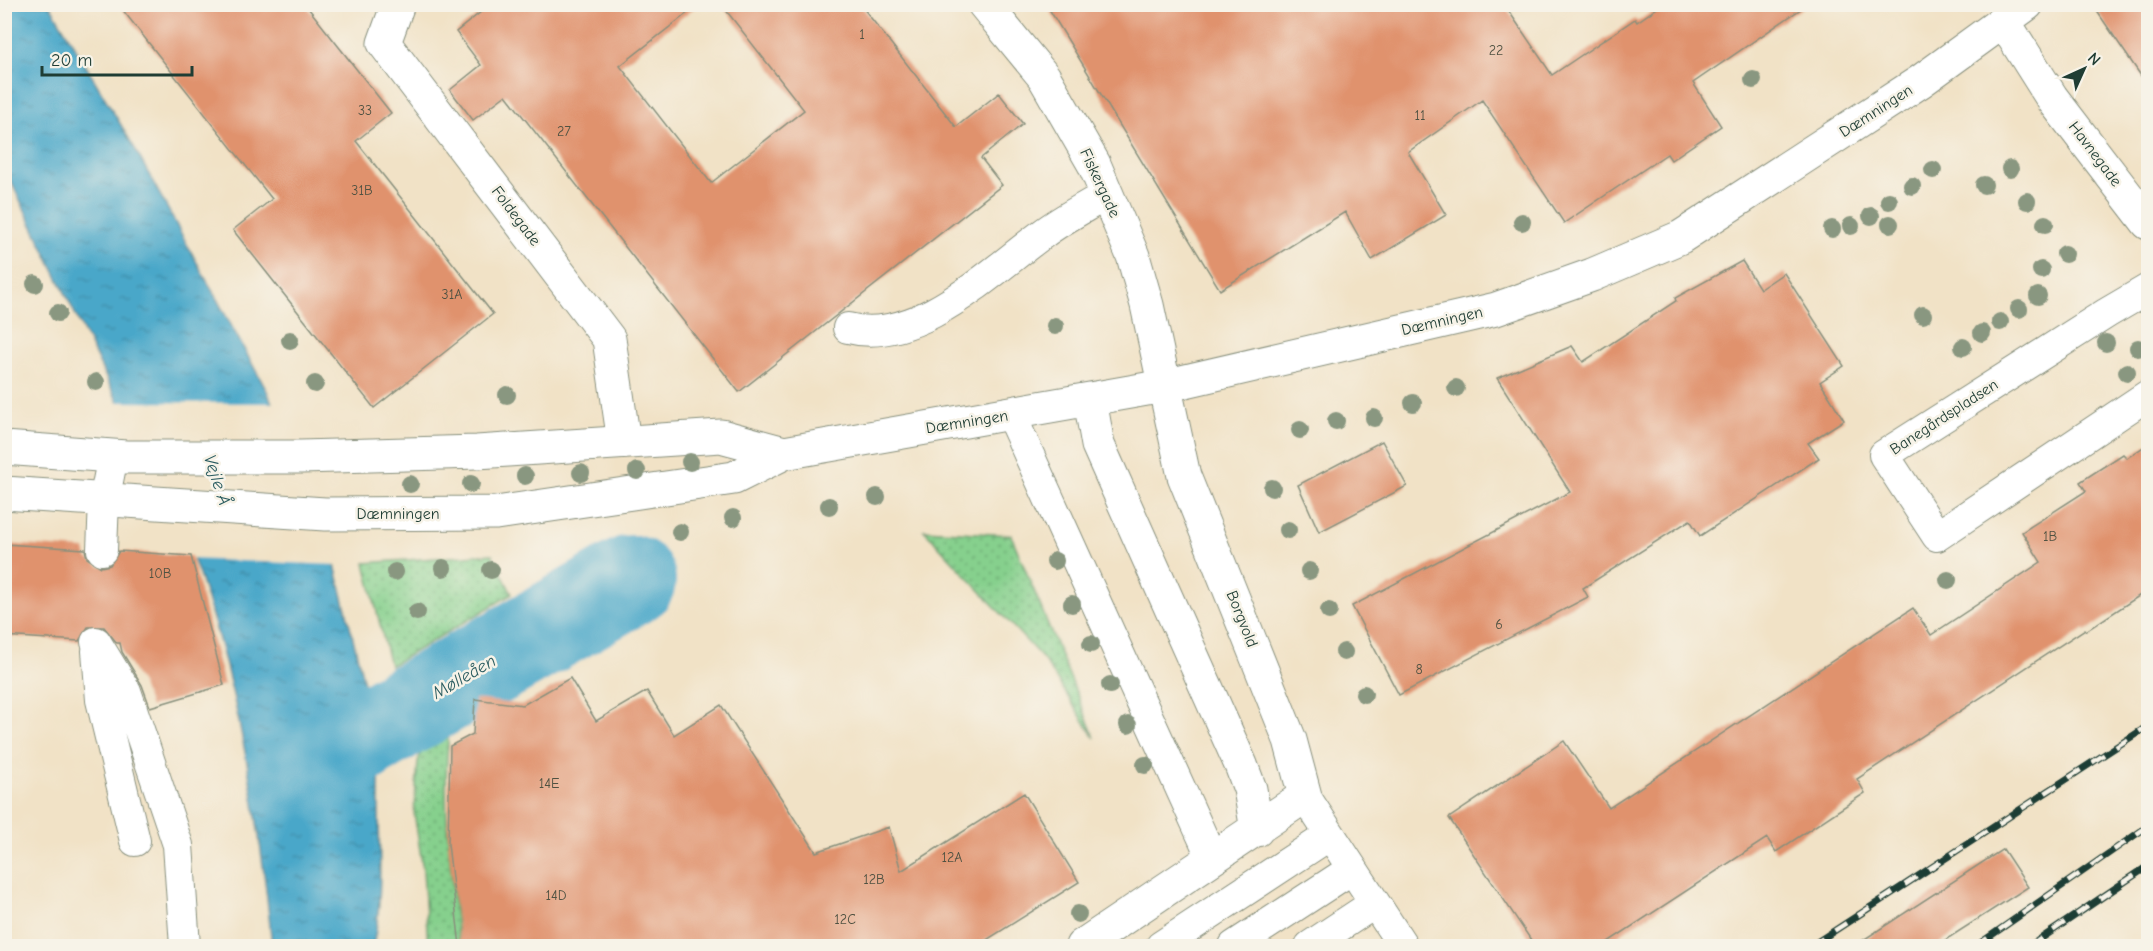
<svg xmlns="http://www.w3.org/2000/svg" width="2153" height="951" viewBox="0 0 2153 951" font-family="'Comic Neue',sans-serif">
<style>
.grass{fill:url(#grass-dots);stroke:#528660;stroke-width:1.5}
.water{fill:url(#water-ripples);stroke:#34727e;stroke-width:1.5}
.pier{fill:#f1e2c6}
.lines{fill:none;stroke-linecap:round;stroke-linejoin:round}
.river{stroke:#4aa7c9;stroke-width:90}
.building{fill:#e0926d}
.lane-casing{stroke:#88907d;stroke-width:32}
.street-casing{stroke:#88907d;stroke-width:35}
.secondary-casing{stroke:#88907d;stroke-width:35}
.lane{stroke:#fff;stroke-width:30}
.street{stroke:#fff;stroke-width:33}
.secondary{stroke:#fff;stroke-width:33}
.rail-casing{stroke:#1f3d34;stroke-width:7}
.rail{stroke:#f7f3e8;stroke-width:4.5;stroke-dasharray:14;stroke-linecap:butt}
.tree{fill:#899780}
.labels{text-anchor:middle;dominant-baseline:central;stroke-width:5;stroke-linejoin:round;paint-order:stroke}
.number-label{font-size:14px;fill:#4f5242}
.street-label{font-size:16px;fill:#1f3d34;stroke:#f7f3e8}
.water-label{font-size:18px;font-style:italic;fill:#2c5d61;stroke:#f7f3e8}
</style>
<defs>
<pattern id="grass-dots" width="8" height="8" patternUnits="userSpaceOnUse" patternTransform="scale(1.5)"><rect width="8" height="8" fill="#86d08d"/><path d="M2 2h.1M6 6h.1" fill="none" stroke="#6daa74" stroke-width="1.8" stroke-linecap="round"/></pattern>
<pattern id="water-ripples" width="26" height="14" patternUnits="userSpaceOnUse" patternTransform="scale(1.5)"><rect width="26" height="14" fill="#4aa7c9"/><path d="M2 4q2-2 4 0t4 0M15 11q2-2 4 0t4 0" fill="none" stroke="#3d89a4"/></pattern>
</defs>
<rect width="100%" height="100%" fill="#f7f3e8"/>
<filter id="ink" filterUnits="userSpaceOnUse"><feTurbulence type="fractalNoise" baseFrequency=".0167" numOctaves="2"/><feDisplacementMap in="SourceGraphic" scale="12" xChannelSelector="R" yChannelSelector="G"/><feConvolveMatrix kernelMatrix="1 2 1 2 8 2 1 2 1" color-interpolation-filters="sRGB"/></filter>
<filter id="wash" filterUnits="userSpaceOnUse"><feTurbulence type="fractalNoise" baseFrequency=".008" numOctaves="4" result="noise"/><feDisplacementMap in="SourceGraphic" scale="24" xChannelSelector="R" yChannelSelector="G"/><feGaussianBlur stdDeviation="1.35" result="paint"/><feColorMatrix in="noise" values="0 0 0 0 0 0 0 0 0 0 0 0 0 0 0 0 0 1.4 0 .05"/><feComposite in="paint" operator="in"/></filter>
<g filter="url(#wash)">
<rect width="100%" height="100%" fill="#f1e2c6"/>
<!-- grass -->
<path class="grass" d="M924 530 1011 535 1095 738 1044 660Z
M492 554 512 594 390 666 365 563Z
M450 725C440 799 451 873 459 946H428L423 870 414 812 418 762 426 735Z"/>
<!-- water -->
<path class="water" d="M5 5H50L134 147 268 393 335 565 381 752C374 817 387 883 373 946H272C260 820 236 674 192 555L5 169Z"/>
<!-- pier -->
<path class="pier" d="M115 402 275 403 338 565 190 559Z"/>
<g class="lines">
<!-- river -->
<path class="river" d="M299 780 376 728 631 580"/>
</g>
<g id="blocks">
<!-- building -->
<path class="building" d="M118 4H305L391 113 356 141 493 314 374 408 233 230 272 199Z
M491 4H699L620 66 711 183 804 110 721 4H860L956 127 999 93 1023 124 981 158 1002 185 739 392 506 95 473 120 450 90 481 65 456 32Z
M1046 4H1504L1552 75 1635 19 1637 22 1663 4H1808L1693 83 1721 126 1671 160 1667 154 1564 223 1482 100 1408 152 1446 215 1372 260 1345 212 1220 290Z
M2092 4H2148V86Z
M1742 261 1760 289 1784 273 1844 366 1820 382 1844 420 1808 443 1819 458 1700 536 1690 520 1583 588 1588 597 1399 695 1352 606 1570 492 1497 378 1572 346 1583 362 1676 301 1675 298Z
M1382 441 1407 486 1319 532 1298 485Z
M2148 444V590L2086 631 2085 629 1857 779 1865 793 1776 852 1767 838 1602 946H1535L1449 818 1564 741 1609 808 1913 608 1931 635 2041 562 2022 532 2086 491 2080 482 2123 454 2127 458Z
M4 544 85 549 87 558 101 567 110 565 119 551 191 556 224 685 150 707 142 685 122 652 120 643H117L104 627H88L79 641 4 636Z
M570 678 596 721 647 691 674 735 721 705 816 852 889 827 901 871 1024 793 1079 882 977 946H460L448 844 450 746 473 734 475 699 523 705Z
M2003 849 2028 887 1936 946H1854Z"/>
</g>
</g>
<g filter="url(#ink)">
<use href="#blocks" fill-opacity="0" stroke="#88907d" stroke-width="1.5"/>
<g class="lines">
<!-- lane casing -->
<g class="lane-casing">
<path id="lane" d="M2148 289 2107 313 1884 455 1937 536 2148 395
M848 328C918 346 991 271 1044 233 1064 218 1086 207 1107 194
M1011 415 1212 858
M102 550 104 501 113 456
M96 642 126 691 178 845 185 946
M97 651 101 700 135 841
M1305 796 1403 946
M1161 946 1330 835
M1234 946 1352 869
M1310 946 1375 903"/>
</g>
<!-- street casing -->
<g class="street-casing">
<path id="street" d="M398 4 384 43 609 339 624 442
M984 4 1044 77 1094 164 1133 256 1147 305 1184 476 1290 740 1305 796 1082 946
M1090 400 1098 445 1241 765 1250 789 1257 830"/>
</g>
<!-- secondary casing -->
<g class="secondary-casing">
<path id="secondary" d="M2004 22 2052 98 2148 223
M4 448 126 457H301L477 452 721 436 784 453
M4 493 325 514 496 513 734 478 784 453 1164 386 1496 309 1592 275 1681 237 1921 81 2027 4"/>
</g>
<!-- lane -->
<use href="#lane" class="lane"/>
<!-- street -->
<use href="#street" class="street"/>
<!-- secondary -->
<use href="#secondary" class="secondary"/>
<!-- rail casing -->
<g class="rail-casing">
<path id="rail" d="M1811 946 2148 726
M1976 946 2148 826
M2030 946 2148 866"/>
</g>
<!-- rail -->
<use href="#rail" class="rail"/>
</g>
<!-- trees -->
<g class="tree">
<circle cx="1753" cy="80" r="9"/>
<circle cx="2010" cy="169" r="9"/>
<circle cx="1933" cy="170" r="9"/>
<circle cx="1984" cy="185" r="9"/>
<circle cx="1912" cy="186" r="9"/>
<circle cx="1889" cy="201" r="9"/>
<circle cx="2027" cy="201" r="9"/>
<circle cx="1871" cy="216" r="9"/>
<circle cx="1522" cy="222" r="9"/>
<circle cx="1890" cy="224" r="9"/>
<circle cx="2045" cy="224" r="9"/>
<circle cx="1851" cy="226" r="9"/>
<circle cx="1832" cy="229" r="9"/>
<circle cx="2065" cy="254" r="9"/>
<circle cx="2041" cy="270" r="9"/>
<circle cx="35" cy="284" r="9"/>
<circle cx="2038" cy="296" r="9"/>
<circle cx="2019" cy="309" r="9"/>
<circle cx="58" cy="313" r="9"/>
<circle cx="1923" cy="315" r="9"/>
<circle cx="2000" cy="322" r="9"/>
<circle cx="1055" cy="326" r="9"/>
<circle cx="1982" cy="333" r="9"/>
<circle cx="290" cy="340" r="9"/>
<circle cx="2106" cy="343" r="9"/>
<circle cx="1963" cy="347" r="9"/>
<circle cx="2138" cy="348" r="9"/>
<circle cx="2127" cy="372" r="9"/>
<circle cx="96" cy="382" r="9"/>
<circle cx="315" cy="384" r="9"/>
<circle cx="1456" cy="388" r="9"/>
<circle cx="507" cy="395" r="9"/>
<circle cx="1413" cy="403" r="9"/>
<circle cx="1374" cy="418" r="9"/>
<circle cx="1336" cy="421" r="9"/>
<circle cx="1300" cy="430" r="9"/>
<circle cx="690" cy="462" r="9"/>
<circle cx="637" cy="471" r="9"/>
<circle cx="581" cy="473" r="9"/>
<circle cx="525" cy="476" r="9"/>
<circle cx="410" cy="484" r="9"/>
<circle cx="471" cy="484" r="9"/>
<circle cx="1272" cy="488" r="9"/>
<circle cx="877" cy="497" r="9"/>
<circle cx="829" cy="506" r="9"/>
<circle cx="733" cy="518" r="9"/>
<circle cx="1288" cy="530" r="9"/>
<circle cx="680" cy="532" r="9"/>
<circle cx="1055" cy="561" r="9"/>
<circle cx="443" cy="568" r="9"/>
<circle cx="491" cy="570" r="9"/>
<circle cx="1309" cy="571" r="9"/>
<circle cx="395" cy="572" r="9"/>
<circle cx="1948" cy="580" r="9"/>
<circle cx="1072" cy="604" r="9"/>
<circle cx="1329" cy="611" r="9"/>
<circle cx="417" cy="612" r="9"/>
<circle cx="1091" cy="644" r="9"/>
<circle cx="1344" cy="652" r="9"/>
<circle cx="1110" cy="685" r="9"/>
<circle cx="1364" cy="694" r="9"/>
<circle cx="1128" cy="725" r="9"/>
<circle cx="1145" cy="765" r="9"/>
<circle cx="1078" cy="914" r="9"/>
</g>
</g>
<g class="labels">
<!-- number labels -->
<g class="number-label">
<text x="862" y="34">1</text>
<text x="1496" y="50">22</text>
<text x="365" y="110">33</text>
<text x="1420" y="115">11</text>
<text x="564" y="131">27</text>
<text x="362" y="190">31B</text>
<text x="452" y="294">31A</text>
<text x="2050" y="536">1B</text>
<text x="160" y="573">10B</text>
<text x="1499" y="624">6</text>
<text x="1419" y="669">8</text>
<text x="549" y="783">14E</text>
<text x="952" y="857">12A</text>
<text x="874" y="879">12B</text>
<text x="556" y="895">14D</text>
<text x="845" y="919">12C</text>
</g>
<!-- street labels -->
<g class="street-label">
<text transform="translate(1876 111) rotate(-33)">Dæmningen</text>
<text transform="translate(2095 154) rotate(53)">Havnegade</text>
<text transform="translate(1100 183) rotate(65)">Fiskergade</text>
<text transform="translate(516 216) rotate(53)">Foldegade</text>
<text transform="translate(1442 321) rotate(-13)">Dæmningen</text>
<text transform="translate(1944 417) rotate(-33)">Banegårdspladsen</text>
<text transform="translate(967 422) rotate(-9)">Dæmningen</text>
<text x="398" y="514">Dæmningen</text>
<text transform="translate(1242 619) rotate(68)">Borgvold</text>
</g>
<!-- water labels -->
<g class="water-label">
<text transform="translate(217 480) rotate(72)">Vejle Å</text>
<text transform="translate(464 677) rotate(-30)">Mølleåen</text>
</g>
</g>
<!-- margin -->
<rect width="2153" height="951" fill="none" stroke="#f7f3e8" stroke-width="24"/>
<!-- north arrow -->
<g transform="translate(2084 69) rotate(45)" stroke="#f7f3e8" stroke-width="4.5" paint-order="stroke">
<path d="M0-4.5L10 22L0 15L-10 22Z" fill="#1f3d34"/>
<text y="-9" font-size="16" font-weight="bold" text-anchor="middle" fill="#1f3d34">N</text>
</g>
<!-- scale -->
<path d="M42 66v9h150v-9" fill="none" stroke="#1f3d34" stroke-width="3"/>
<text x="51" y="66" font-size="18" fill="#1f3d34" stroke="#f7f3e8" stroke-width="4.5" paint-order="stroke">20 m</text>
</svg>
